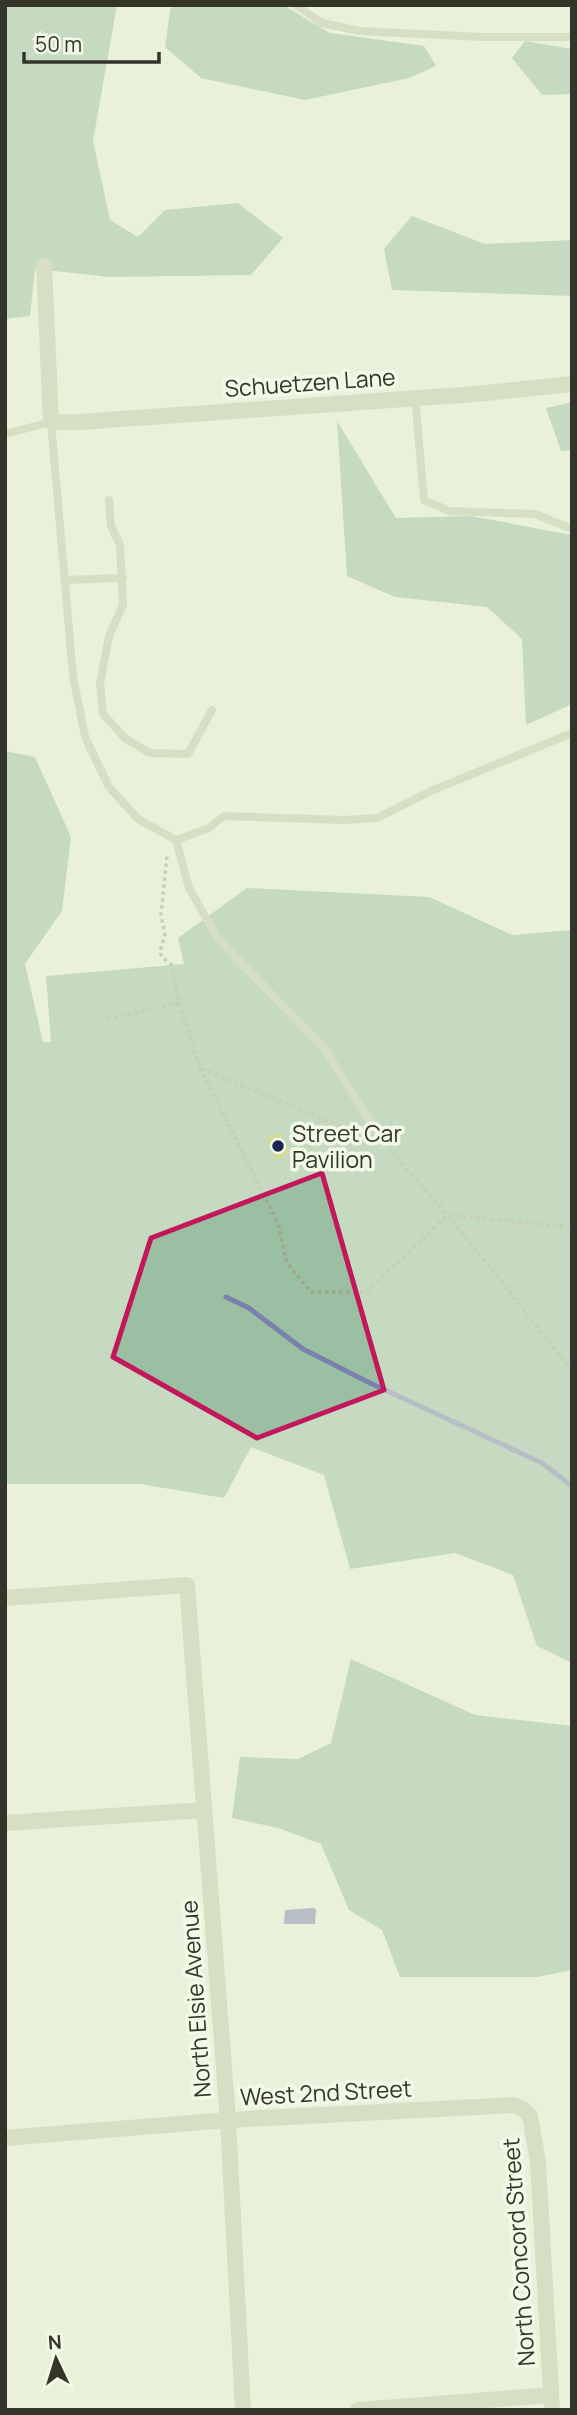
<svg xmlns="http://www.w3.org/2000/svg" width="577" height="2415" viewBox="0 0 577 2415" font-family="Manrope,sans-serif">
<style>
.green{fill:#9bbfa2}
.water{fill:#7b81ad}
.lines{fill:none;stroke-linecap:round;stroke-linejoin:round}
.stream{stroke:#7b81ad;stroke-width:5}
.building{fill:#b8c248}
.path{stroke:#9fa787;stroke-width:3.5;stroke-dasharray:3.5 3.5;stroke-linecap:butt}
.lane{stroke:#bfc9a7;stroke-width:8}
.street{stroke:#bfc9a7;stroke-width:16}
.marked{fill:none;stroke:#c2185b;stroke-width:5;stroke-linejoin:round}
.poi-dot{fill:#1e2356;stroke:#f2f9e7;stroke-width:2.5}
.labels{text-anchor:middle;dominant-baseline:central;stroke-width:7;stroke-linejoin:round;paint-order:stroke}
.street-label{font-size:23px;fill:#333528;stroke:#f2f9e7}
.poi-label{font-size:23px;fill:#333528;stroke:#f2f9e7;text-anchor:start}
</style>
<rect width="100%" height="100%" fill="#e9f1db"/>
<!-- green -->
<path class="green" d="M5 5H117L93 141 110 220 138 237 165 210 238 203 283 238 251 275 110 277 35 269 30 316 5 319Z
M171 5H283L330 33 424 46 436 66 409 78 305 100 201 78 165 47Z
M525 41 572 49V94L542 95 512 58Z
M412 216 485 244 572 240V296L392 290 384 249Z
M572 402V450L561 451 546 408Z
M337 421 396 518 471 516 572 535V704L526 725 522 639 487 607 395 597 347 576Z
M5 751 35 757 71 837 62 911 25 964 43 1042H51L46 976 184 964 178 938 247 888 429 897 512 935 570 930 572 927V1663L537 1646 513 1575 455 1553 350 1569 324 1475 251 1447 224 1498 140 1484H5Z
M351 1659 475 1715 572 1726V1970L537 1977H400L382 1930 349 1910 321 1844 278 1828 232 1818 240 1757 298 1759 331 1743Z"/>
<!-- water -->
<path class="water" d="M314 1908 316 1910 315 1924H284L285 1910Z"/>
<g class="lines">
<!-- stream -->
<path class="stream" d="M226 1297 249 1308 303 1349 368 1382 542 1463 572 1486"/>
</g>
<!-- building -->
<path class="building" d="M280 1132 290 1153 276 1160 265 1138Z"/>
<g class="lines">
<!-- path -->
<path class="path" d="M179 1003 200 1068 362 1135
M107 1019 179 1003 172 965 162 957 160 952 165 934 161 915 167 856
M200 1068 278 1223 287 1263 311 1292H366L448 1215 572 1370
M392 1153 448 1215 572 1227"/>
<!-- lane -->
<path class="lane" d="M296 5 322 23 360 31 481 37H572
M415 397 424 500 449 511 535 514 572 529
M5 434 51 422 73 676 85 737 109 787 138 819 176 840 209 828 224 816 343 820 377 818 431 791 572 733
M109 500 111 526 120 545 123 605 109 636 100 684 103 714 126 739 150 753 188 754 212 710
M65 580 123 578
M176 840 189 888 218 939 324 1048 384 1144"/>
<!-- street -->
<path class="street" d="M44 266 51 422H79L476 394 572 384
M5 1598 187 1585 228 2120 243 2410
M5 1823 204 1810
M5 2138 228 2120 513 2105 523 2109 530 2116 538 2162 552 2410
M358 2410 551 2395"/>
</g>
<!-- marked area -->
<path d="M0 0H577V2415H0ZM322 1173 384 1390 257 1438 113 1357 151 1238Z" fill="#e9f1db" fill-opacity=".55" fill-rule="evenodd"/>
<path class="marked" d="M322 1173 384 1390 257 1438 113 1357 151 1238Z"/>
<!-- markers -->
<circle class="poi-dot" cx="278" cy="1146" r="7"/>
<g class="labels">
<!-- street labels -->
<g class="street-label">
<text transform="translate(310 382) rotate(-4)">Schuetzen Lane</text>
<text transform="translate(195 1999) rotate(-94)">North Elsie Avenue</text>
<text transform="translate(326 2092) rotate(-3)">West 2nd Street</text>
<text transform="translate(518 2252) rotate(-94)">North Concord Street</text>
</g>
<!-- poi labels -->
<g class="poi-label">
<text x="292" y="1133">Street Car<tspan x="292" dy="26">Pavilion</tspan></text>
</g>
</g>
<!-- border -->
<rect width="577" height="2415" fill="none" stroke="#333528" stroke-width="14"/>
<!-- north arrow -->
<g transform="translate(56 2359) rotate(356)" stroke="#f2f9e7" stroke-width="5" paint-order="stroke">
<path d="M0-5L12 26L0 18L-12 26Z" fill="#333528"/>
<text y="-10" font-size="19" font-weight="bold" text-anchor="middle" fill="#333528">N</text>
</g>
<!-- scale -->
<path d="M24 52v10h135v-10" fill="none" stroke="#333528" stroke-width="3.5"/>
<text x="35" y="52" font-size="21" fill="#333528" stroke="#f2f9e7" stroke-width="5" paint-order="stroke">50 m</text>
</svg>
